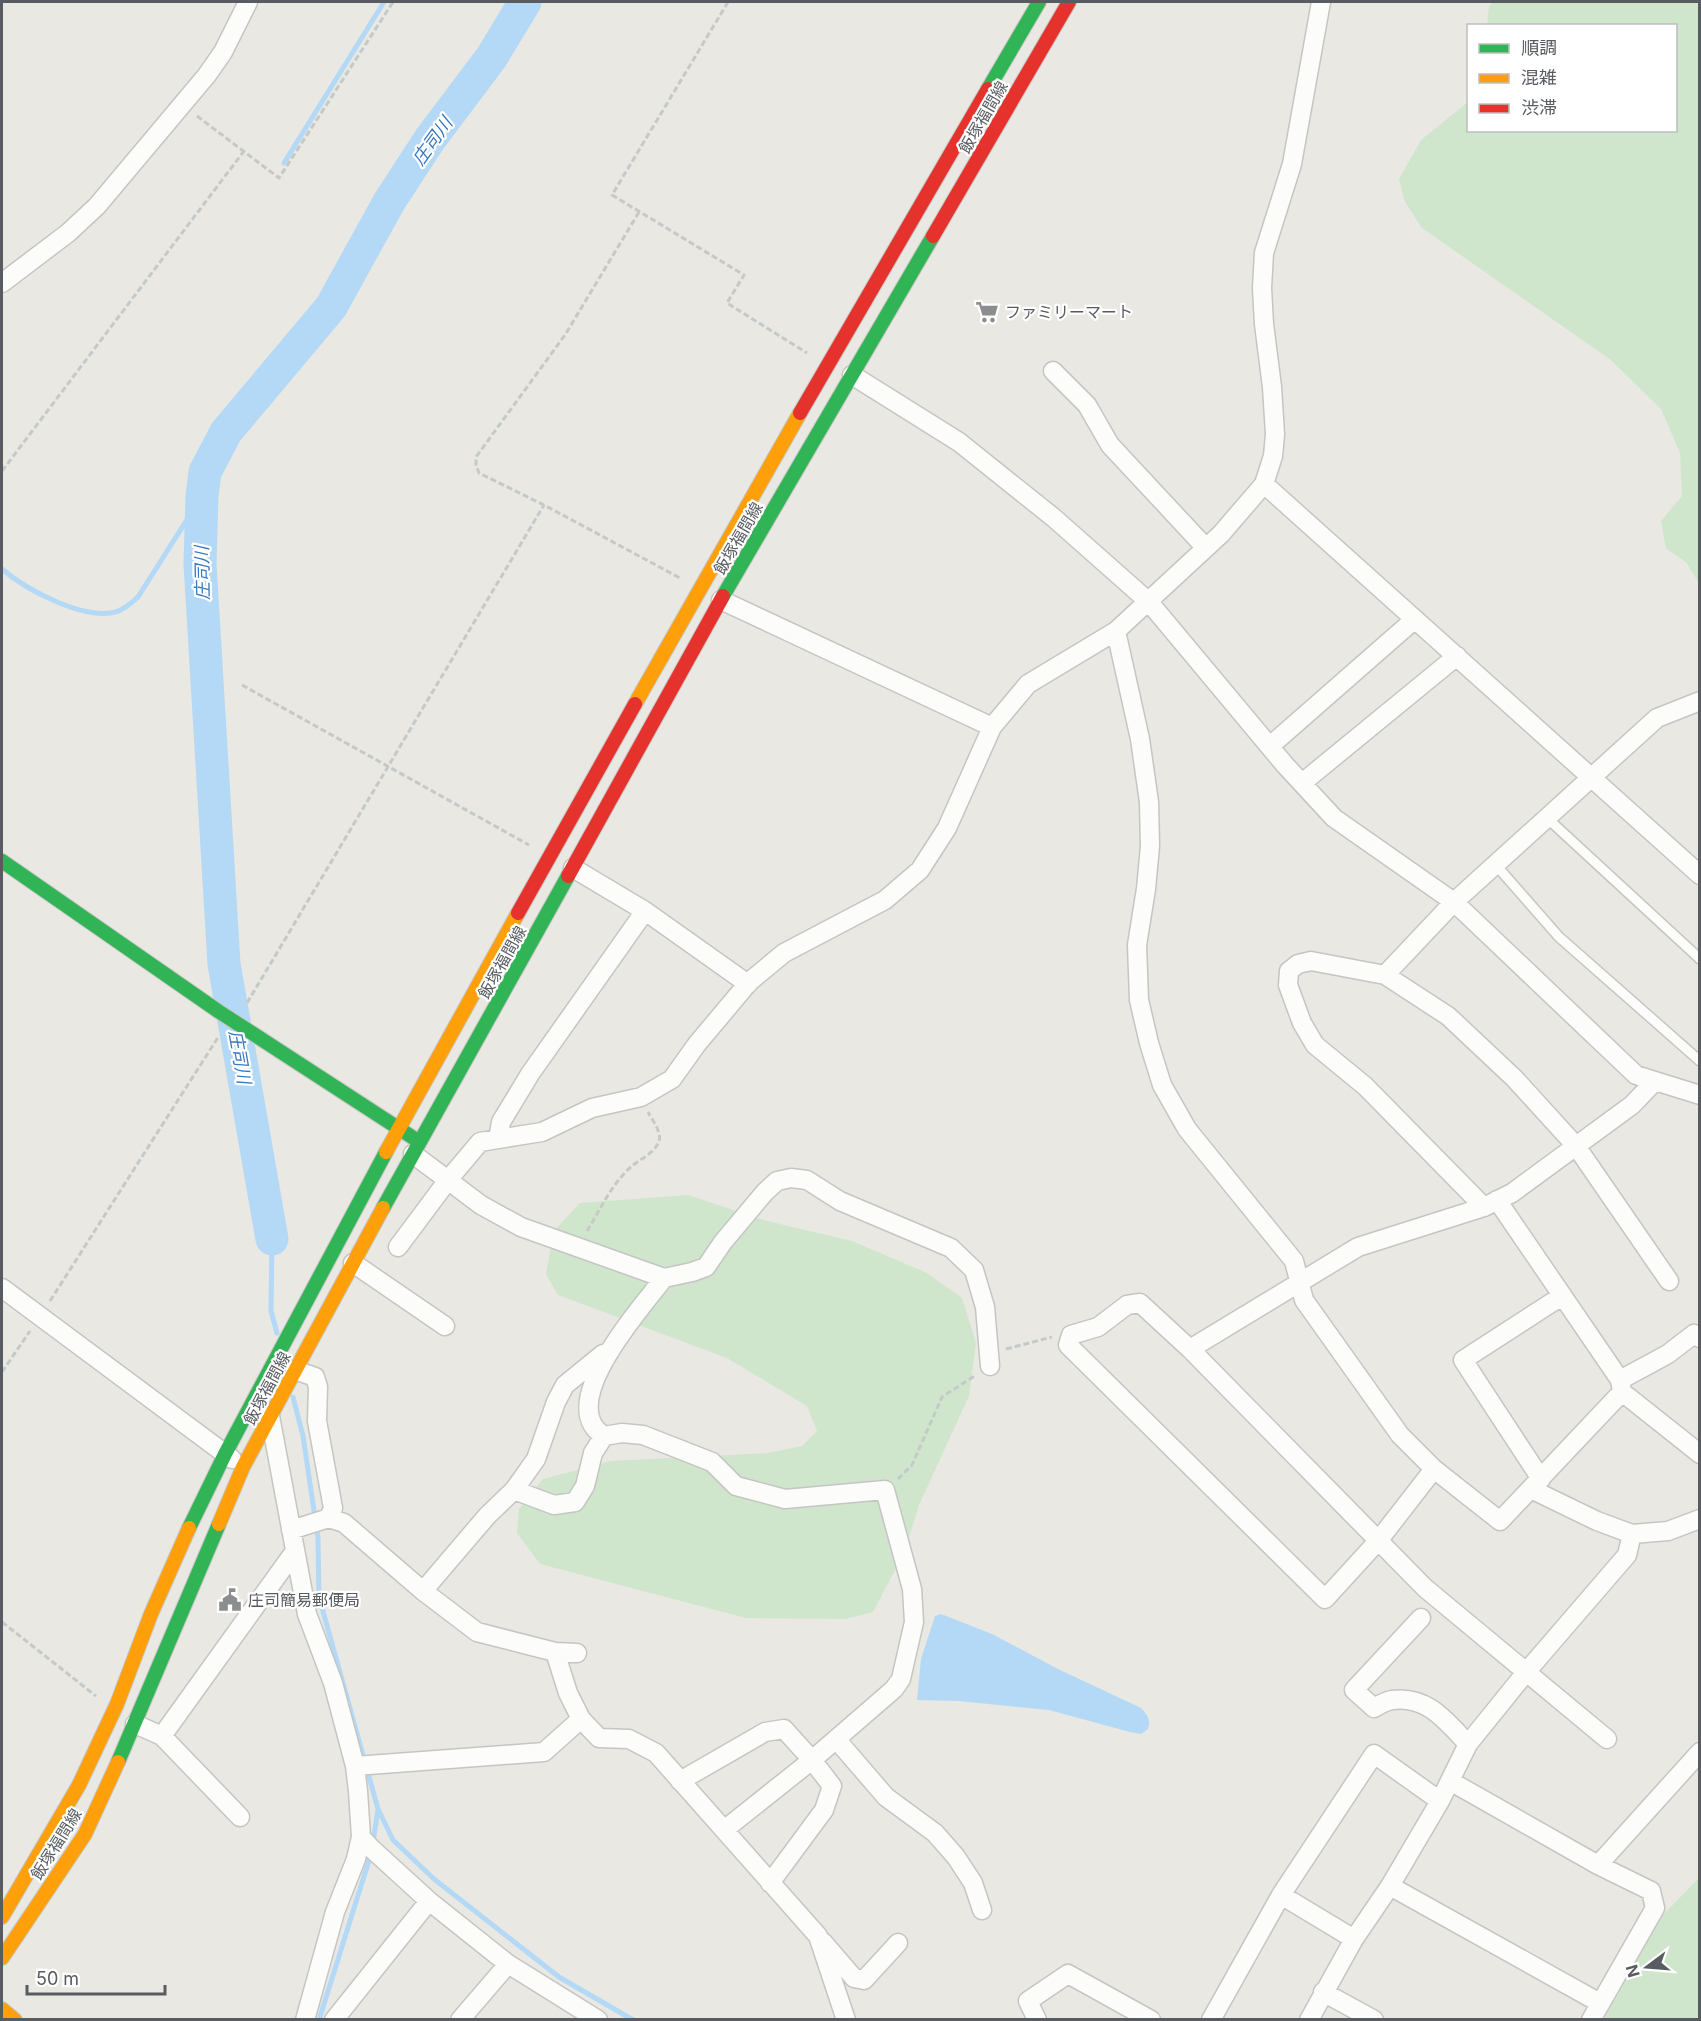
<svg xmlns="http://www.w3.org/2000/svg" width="1701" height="2021" viewBox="0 0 1701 2021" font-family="Inter,'Noto Sans JP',sans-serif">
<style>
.green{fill:#cfe6cc}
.water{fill:#b3d9f6}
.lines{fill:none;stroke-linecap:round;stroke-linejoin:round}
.stream{stroke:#b3d9f6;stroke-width:5}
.river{stroke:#b3d9f6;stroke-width:33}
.lane-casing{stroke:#c5c5c3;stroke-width:12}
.street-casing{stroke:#c5c5c3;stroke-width:21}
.fast-casing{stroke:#c5c6c4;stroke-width:16}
.slow-casing{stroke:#c5c6c4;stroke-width:16}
.jam-casing{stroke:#c5c6c4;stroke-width:16}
.path{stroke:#c5cac8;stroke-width:3;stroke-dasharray:6 3;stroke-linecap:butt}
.lane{stroke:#fcfcfb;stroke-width:9}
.street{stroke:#fcfcfb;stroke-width:18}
.fast{stroke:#30b455;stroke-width:14}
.slow{stroke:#ff9f0a;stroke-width:14}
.jam{stroke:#e5322d;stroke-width:14}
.labels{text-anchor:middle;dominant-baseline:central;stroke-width:4.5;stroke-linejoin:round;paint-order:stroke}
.street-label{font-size:16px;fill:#585c61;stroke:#fff}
.poi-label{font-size:16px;fill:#585c61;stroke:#fff;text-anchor:start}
.water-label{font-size:18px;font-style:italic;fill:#3a79bd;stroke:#fff}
</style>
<rect width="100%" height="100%" fill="#e9e8e2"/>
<!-- green -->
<path class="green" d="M1493 2H1699V583L1686 562 1666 549 1661 521 1682 496 1680 453 1661 409 1611 360 1422 228 1405 202 1399 179 1421 140 1468 102V130H1676V26L1487 25 1489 7Z
M688 1195 763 1220 852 1241 927 1273 962 1298 976 1343 969 1396 919 1505 904 1553 873 1612 845 1619 746 1618 540 1564 517 1533 519 1509 543 1479 611 1461 768 1453 802 1446 817 1431 807 1406 727 1358 558 1295 546 1274 554 1231 580 1203Z
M1699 1878V2019H1604L1663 1915Z"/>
<!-- water -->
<path class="water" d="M941 1614 992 1634 1058 1669 1141 1708C1148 1716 1151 1719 1148 1729L1141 1734 1130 1732 1049 1710 959 1701 917 1700 921 1659 935 1616Z"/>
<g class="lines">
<!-- stream -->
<path class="stream" d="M284 163 384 2
M2 569C25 589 78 617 110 613 121 612 130 604 138 597L202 496
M272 1239 271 1311 277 1333
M293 1397 303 1436 318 1538 319 1597 378 1809 393 1840 434 1879 559 1977 633 2020
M373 1842 378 1810
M319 2020 371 1854"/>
<!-- river -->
<path class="river" d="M272 1239 224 964 200 564 202 496 205 472 226 432 331 307 389 202 430 139 491 58 525 2"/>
<!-- lane casing -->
<g class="lane-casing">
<path id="lane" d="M1547 818 1700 959
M1495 864 1559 937 1700 1061"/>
</g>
<!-- street casing -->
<g class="street-casing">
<path id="street" d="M2 283 68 233 97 206 207 75 223 52 248 2
M1053 371 1087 405 1110 445 1206 548
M852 375 959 442 1054 518 1149 602 1285 765 1334 818 1454 902 1636 1075 1655 1081 1632 1105 1512 1193 1484 1207 1358 1247 1190 1349
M1264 484 1700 875
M721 600 992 727
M1116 631 1140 739 1149 802 1150 846 1146 889 1137 945 1139 1000 1149 1043 1162 1085 1187 1129 1294 1261 1304 1300 1400 1435 1434 1469 1500 1521 1622 1392
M1270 746 1415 619
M1302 783 1457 656
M573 868 645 911 748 984
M1385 975 1448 1016 1514 1078 1576 1146 1669 1281
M1655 1081 1700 1095
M498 1139 501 1122 530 1074 645 911
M413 1154 481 1205 521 1227 664 1278 692 1272 706 1267 723 1242 765 1192 777 1181 791 1178 807 1180 840 1201 951 1248 974 1270 985 1307 990 1366
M1497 1200 1620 1380 1622 1392 1700 1454
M1484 1207 1365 1086 1315 1045 1302 1023 1288 985 1289 971 1298 964 1311 961 1385 975 1454 902 1657 718 1700 701
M398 1247 448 1180 480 1142 542 1132 592 1108 641 1097 672 1079 697 1044 749 982 784 953 885 900 920 870 947 828 992 727 1028 684 1116 631 1221 534 1264 484 1273 456 1275 434 1272 387 1264 324 1262 288 1264 253 1292 164 1321 2
M353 1263 445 1326
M2 1288 232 1459
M295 1370 315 1377 318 1387 317 1421 333 1508 329 1518
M1620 1380 1668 1354 1694 1334 1700 1338
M270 1416 307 1614 333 1683 355 1766 358 1791 361 1837 356 1859 335 1912 305 2020
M604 1436C553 1405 642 1307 664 1278
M1434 1469 1378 1541 1325 1599 1068 1345 1071 1335 1098 1327 1127 1305 1140 1303 1190 1349 1425 1588 1607 1739
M1541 1479 1463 1360 1562 1296
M1531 1489 1597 1521 1632 1534 1668 1531 1700 1519
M514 1490 536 1459 556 1402 565 1385 603 1354
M291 1530 329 1518 344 1523 423 1591 477 1632 555 1652 568 1693 581 1719
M423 1591 487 1516 514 1490 554 1505 575 1502 585 1486 593 1453 604 1436 622 1433 643 1435 712 1462 736 1486 785 1499 885 1490 912 1589 914 1622 901 1679 894 1689 812 1760 724 1830
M1421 1618 1354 1690 1374 1708C1379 1705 1386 1701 1392 1700 1427 1695 1446 1721 1468 1744
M555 1652 577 1653
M135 1724 162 1736 240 1817
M162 1736 295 1551
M836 1739 886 1797 935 1833 956 1857 973 1883 982 1910
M355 1766 544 1752 581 1719 599 1738 629 1739 656 1753 818 1936 846 2020
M680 1781 765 1732 784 1729 812 1760 832 1786 824 1810 770 1883
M1450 1781 1598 1865 1651 1891 1655 1908 1591 2020
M361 1837 372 1849 429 1901 508 1964 598 2020
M1598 1865 1700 1752
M1390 1886 1600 2003
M1281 1895 1354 1939
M823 1942 854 1978 864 1980 898 1943
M1323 1992 1374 2020
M334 2020 429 1901
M460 2020 508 1964
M1037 2020 1028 2001 1068 1974 1151 2020
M1211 2020 1281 1895 1374 1754 1440 1801
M1309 2020 1354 1939 1390 1886 1440 1801 1468 1744 1527 1671 1627 1555 1632 1534"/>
</g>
<!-- fast casing -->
<g class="fast-casing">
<path id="fast" d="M988 89 1039 2
M723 596 933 236
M2 861 218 1011 415 1139
M383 1208 568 876
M189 1528 225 1454 386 1152
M118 1762 219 1524"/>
</g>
<!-- slow casing -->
<g class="slow-casing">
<path id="slow" d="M635 704 800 413
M386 1152 518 913
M219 1524 243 1467 383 1208
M2 1917 79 1785 117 1704 151 1614 189 1528
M2 1958 85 1834 118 1762
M2 2009 15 2020"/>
</g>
<!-- jam casing -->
<g class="jam-casing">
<path id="jam" d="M933 236 1069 2
M800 413 988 89
M568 876 723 596
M518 913 635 704"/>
</g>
<!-- path -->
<path class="path" d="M728 2 612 195 744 275 727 303 807 353
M197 116 279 178 393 2
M639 212 565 335 476 457V465L479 473 544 505 680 578
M2 471 244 151
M242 685 529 845
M247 1003 544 505
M587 1231C600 1210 612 1183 632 1166 640 1159 655 1153 659 1141 662 1132 652 1120 648 1112
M50 1301 217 1039V1035
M1006 1349 1052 1337
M2 1372 30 1331
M898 1479 912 1465 942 1397 976 1375
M2 1622 96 1696"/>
<!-- lane -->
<use href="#lane" class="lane"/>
<!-- street -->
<use href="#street" class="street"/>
<!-- fast -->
<use href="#fast" class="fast"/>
<!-- slow -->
<use href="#slow" class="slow"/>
<!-- jam -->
<use href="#jam" class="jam"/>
</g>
<!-- icons -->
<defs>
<g id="supermarket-bare" transform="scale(1.8)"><path d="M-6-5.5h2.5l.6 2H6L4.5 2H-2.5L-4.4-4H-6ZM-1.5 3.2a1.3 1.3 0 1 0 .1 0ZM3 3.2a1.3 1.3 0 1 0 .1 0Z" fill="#8b8d8e" stroke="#fff" stroke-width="2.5" paint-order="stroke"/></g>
<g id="civic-bare" transform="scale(1.8)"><path d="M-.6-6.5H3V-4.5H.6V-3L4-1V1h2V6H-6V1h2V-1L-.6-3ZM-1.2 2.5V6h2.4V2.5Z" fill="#8b8d8e" stroke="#fff" stroke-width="2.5" paint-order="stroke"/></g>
</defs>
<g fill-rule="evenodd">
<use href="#supermarket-bare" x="987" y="312"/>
<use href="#civic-bare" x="230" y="1600"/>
</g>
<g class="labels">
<!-- street labels -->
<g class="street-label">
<text transform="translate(983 117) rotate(-60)">飯塚福間線</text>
<text transform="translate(738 538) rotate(-60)">飯塚福間線</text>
<text transform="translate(502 962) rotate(-61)">飯塚福間線</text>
<text transform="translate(267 1388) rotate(-62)">飯塚福間線</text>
<text transform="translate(56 1844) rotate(-58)">飯塚福間線</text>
</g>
<!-- poi labels -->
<g class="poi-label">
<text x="1005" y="312">ファミリーマート</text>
<text x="248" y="1600">庄司簡易郵便局</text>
</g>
<!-- water labels -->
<g class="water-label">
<text transform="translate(432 141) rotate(-54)">庄司川</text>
<text transform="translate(202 573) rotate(-91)">庄司川</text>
<text transform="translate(240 1057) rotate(80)">庄司川</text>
</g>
</g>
<!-- border -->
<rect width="1701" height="2021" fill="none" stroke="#585c61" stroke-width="6"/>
<!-- legend -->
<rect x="1467" y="24" width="210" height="108" fill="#ffffff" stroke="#bcbec0" stroke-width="1.5"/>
<rect x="1479" y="44" width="30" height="9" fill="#30b455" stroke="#bcbec0" stroke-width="1.5"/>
<text x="1521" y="54" font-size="18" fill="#585c61">順調</text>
<rect x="1479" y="74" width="30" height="9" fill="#ff9f0a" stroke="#bcbec0" stroke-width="1.5"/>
<text x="1521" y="84" font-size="18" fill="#585c61">混雑</text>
<rect x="1479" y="104" width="30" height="9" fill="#e5322d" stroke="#bcbec0" stroke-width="1.5"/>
<text x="1521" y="114" font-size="18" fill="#585c61">渋滞</text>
<!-- north arrow -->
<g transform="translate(1647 1967) rotate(254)" stroke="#ffffff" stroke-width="4.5" paint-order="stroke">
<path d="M0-4.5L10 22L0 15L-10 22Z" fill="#585c61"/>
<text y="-9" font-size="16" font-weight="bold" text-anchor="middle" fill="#585c61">N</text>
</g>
<!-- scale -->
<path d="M27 1985v9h138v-9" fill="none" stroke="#585c61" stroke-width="3"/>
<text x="36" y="1985" font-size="18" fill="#585c61" stroke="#ffffff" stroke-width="4.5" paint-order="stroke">50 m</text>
</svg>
